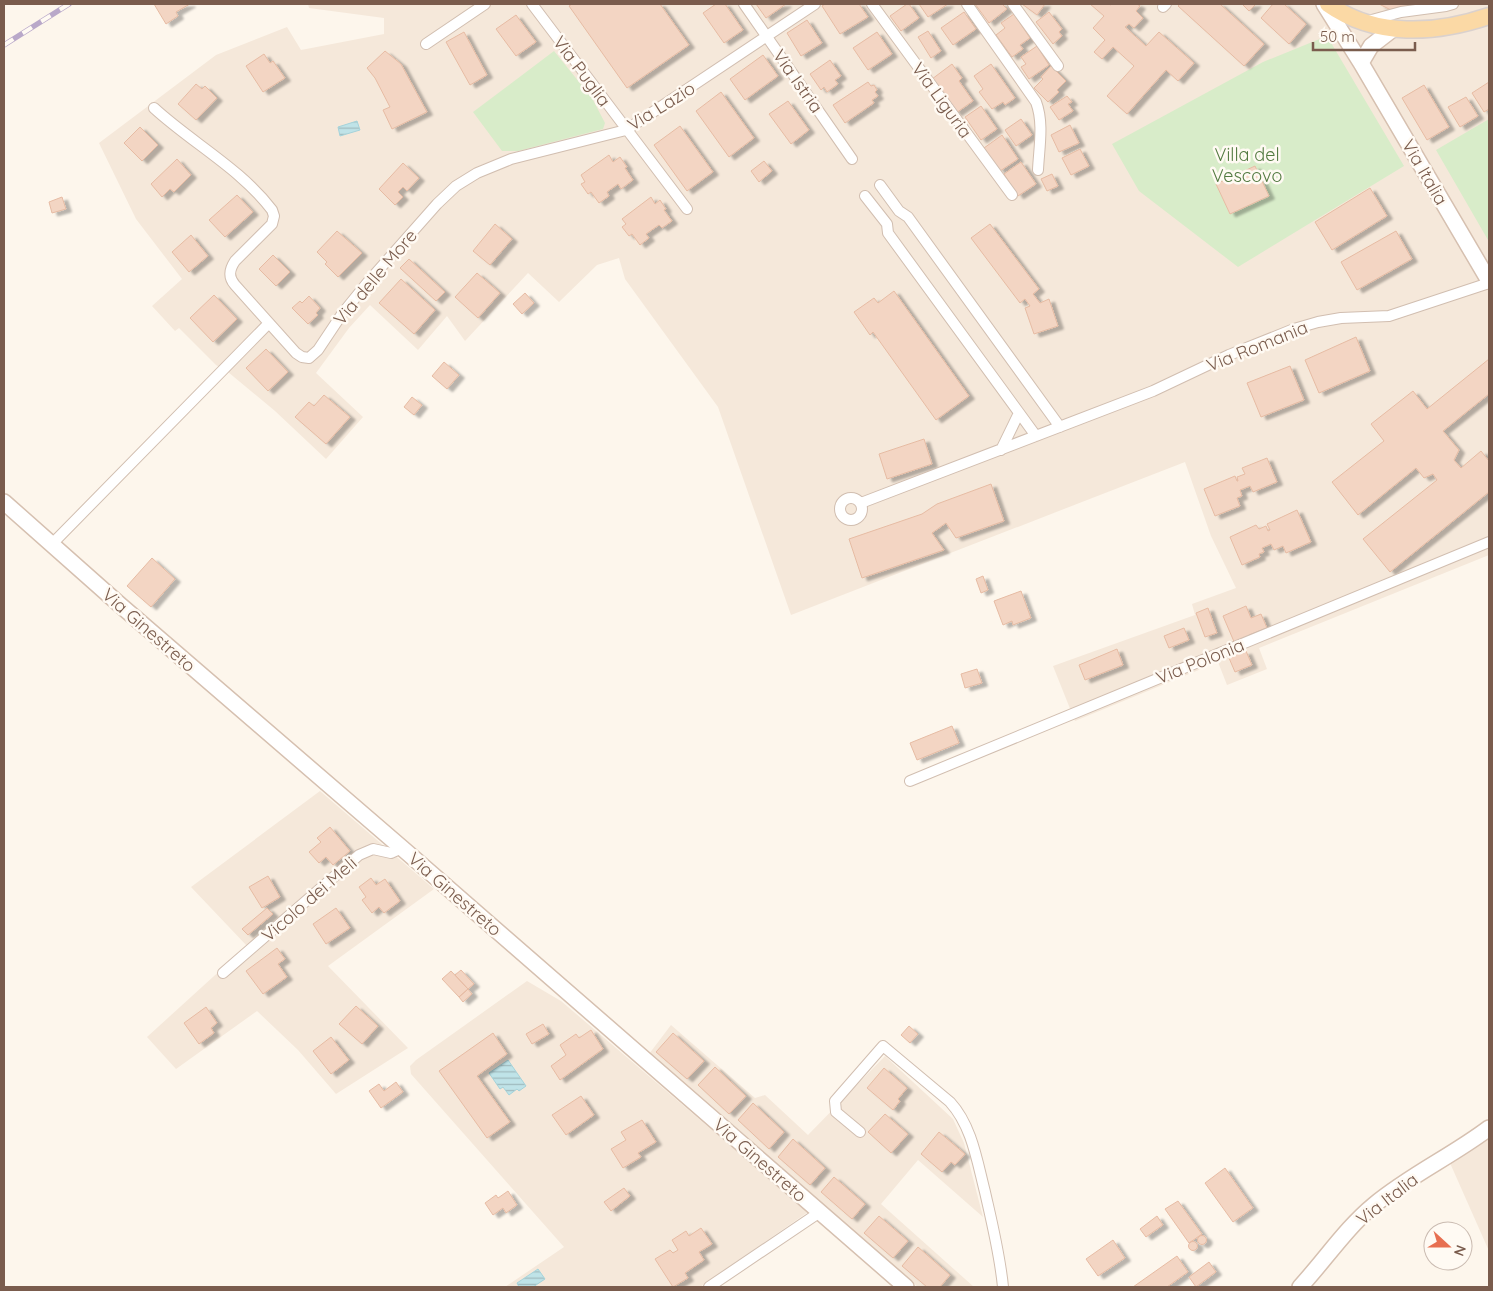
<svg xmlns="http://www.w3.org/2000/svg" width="1493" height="1291" viewBox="0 0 1493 1291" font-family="Quicksand,sans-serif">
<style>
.residential{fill:#f5e8da}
.green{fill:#d8ecc9}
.water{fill:url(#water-rules);stroke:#a5d3da}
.building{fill:#f3d5c3;stroke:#e6bba3;filter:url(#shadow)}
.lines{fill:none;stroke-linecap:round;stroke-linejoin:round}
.street-casing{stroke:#d1beb0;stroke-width:12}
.secondary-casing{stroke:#d6c0b0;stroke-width:18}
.primary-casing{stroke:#dad1cd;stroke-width:19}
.street{stroke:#fff;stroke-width:10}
.secondary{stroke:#fff;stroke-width:15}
.primary{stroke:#fbd9a5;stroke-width:16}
.rail-casing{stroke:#b9a8c9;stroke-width:5.5}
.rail{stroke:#fffaf3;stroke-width:4;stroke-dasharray:11;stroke-linecap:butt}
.labels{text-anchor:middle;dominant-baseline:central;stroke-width:5;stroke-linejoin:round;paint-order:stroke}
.street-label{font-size:18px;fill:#7a5c4d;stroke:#fffaf3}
.park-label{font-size:18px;fill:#537a41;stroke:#fffaf3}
</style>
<defs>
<pattern id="water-rules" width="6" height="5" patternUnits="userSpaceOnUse" patternTransform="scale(1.25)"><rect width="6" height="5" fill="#bfe3e8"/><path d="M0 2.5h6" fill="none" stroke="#a0bbbe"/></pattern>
<filter id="shadow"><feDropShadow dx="5.5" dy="3" stdDeviation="1" flood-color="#0004"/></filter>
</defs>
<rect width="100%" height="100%" fill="#fdf6ec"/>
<!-- residential -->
<path class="residential" d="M308 4H1489V555L1259 648 1267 669 1227 685 1218 662 1075 721 1053 666 1195 615 1192 604 1236 588 1211 536 1185 462 791 615 718 407 625 279 619 258 597 265 559 302 528 273 465 341 447 316 418 350 370 305 349 328 316 373 363 417 326 459 275 411 228 372 216 365 179 328 175 331 152 306 182 279 136 219 99 143 216 55 287 27 301 50 384 34V18L309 8Z
M320 791 434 889 328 966 408 1048 336 1094 298 1050 257 1011 176 1069 147 1037 247 946 191 887Z
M527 981 561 1001 808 1212 700 1287H505L564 1247 411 1074 410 1066 416 1060Z
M671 1025 755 1098 765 1095 808 1135 885 1056 953 1119 964 1143 983 1217 918 1160 881 1204 974 1287H918L649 1054Z
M1489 1137V1251L1450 1163 1471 1151Z"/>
<!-- green -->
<path class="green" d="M1327 36 1404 166 1238 267 1139 191 1112 144 1263 62Z
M554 51 592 98 605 123 603 129 518 151H502L473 112Z
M1489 119V239L1488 240 1436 150Z"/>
<!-- water -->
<path class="water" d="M357 121 360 130 340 136 338 127Z
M508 1060 526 1086 519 1091 517 1089 509 1095 503 1087 500 1089 489 1073Z
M538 1269 545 1279 533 1287H519L517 1283Z"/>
<!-- building -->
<path class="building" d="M154 4H190L176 12 178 16 166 24Z
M572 4H660L689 45 627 88 569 6Z
M716 4H725L743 30 724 43 703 13Z
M756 4H786L766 18Z
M825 4H859L868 17 840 34 822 6Z
M907 4H909L919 18 901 31 890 16Z
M919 4H948L928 17Z
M975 4H1002L1007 9 989 23Z
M1022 4H1045L1037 15Z
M1090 4H1109L1111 5 1112 4H1137L1140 6 1136 11 1143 18 1134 28 1129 24 1125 27 1146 46 1159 32 1194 63 1178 81 1166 70 1127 114 1107 96 1134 66 1113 47 1102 59 1094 52 1105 40 1093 28 1104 16Z
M1180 4H1220L1264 44 1244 66 1178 6Z
M1242 4H1256L1249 11Z
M1273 4H1284L1306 24 1289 44 1261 18Z
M1379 4H1425L1391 10Z
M964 12 976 29 953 45 941 28Z
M1049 12 1062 29 1059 32 1062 36 1053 44 1036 22Z
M1014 14 1030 38 1020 45 1023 49 1012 57 996 35 1005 28 1001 23Z
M516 15 536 42 516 56 496 29Z
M807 20 822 43 801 56 787 33Z
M928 31 941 51 931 58 918 37Z
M464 32 487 75 470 85 446 42Z
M877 32 892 54 868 70 853 48Z
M1037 46 1049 65 1029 79 1021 67 1026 64 1021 57Z
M385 51 401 64 427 112 392 129 383 110 390 107 375 78 367 68Z
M264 54 270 63 273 61 285 78 263 92 246 66Z
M763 55 778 76 745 100 730 79Z
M830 60 841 76 835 80 838 84 827 92 824 87 821 90 810 74Z
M952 64 962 78 959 81 973 101 956 113 932 79Z
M991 64 1015 98 1005 105 1003 102 992 109 979 92 983 89 974 76Z
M1051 66 1066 81 1057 90 1059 92 1048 102 1034 88 1043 79 1041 77Z
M868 82 871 86 874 85 877 90 875 92 878 96 872 100 874 103 845 123 833 105Z
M1489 82V109L1484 112 1472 93Z
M196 84 202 89 205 86 217 98 196 120 178 104Z
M1424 85 1449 127 1427 140 1402 98Z
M721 92 754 138 729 157 696 111Z
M1067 96 1072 102 1068 104 1073 111 1059 120 1050 107Z
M1466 97 1478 116 1460 127 1448 107Z
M788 101 809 130 791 144 769 114Z
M981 106 997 129 981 140 965 117Z
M1021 119 1032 135 1016 146 1005 130Z
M1070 125 1079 143 1059 152 1051 135Z
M680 126 713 172 687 191 654 145Z
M140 127 158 145 142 161 124 143Z
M1002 135 1018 159 1000 171 984 148Z
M1080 149 1089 166 1071 175 1062 158Z
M609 155 613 162 620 157 627 167 625 168 633 180 621 189 618 184 607 192 609 196 599 203 591 192 588 194 581 184 585 182 581 175Z
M177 159 191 175 174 192 170 189 162 197 151 184Z
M764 161 772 171 759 182 751 171Z
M1021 162 1036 184 1018 196 1004 174Z
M403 163 419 178 407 191 403 187 398 192 403 197 395 205 379 189Z
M1255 166 1269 196 1230 214 1216 184Z
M1052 174 1058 186 1047 191 1041 179Z
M1370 188 1387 216 1332 250 1315 222Z
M237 195 253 212 225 237 209 220Z
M62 197 66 209 52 213 49 202Z
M651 197 655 204 660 200 666 209 664 210 672 221 662 228 659 225 646 234 649 238 640 245 632 234 629 236 622 227 626 224 622 219Z
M495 224 512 239 490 265 473 251Z
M990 224 1039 289 1033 294 1040 303 1049 299 1058 326 1034 334 1025 308 1030 306 1025 299 1020 303 971 238Z
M337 231 362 253 338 277 325 264 327 262 317 252Z
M1396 231 1412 259 1357 290 1341 262Z
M191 235 208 256 189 272 172 252Z
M273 255 290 272 276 286 259 269Z
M409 259 445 292 436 301 400 268Z
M477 273 500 293 478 318 455 297Z
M401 279 435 310 414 334 379 303Z
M894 291 969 396 936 420 873 332 870 335 854 312 874 298 878 303Z
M525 293 534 303 522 314 513 304Z
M214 295 237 319 213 342 190 318Z
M309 296 320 308 316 313 318 315 308 324 292 308 300 301 302 303Z
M1356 337 1370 371 1319 393 1305 360Z
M266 349 288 372 268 391 246 368Z
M1489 359V394L1443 431 1459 450 1454 460 1461 468 1481 451 1489 461V492L1390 572 1363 539 1437 480 1433 474 1424 478 1416 468 1358 515 1332 482 1384 441 1371 424 1413 391 1427 409Z
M444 362 459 375 447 389 432 376Z
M1290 366 1304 400 1261 417 1247 383Z
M324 395 350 417 326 444 295 417 309 402 314 406Z
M412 397 422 405 414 415 404 407Z
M924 439 932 464 887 479 879 454Z
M1267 458 1277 482 1253 492 1250 486 1240 490 1242 496 1237 498 1240 506 1215 516 1204 489 1235 476 1237 481H1238L1237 477 1245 474 1242 468Z
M991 484 1004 521 956 538 946 523 932 533 944 550 862 578 849 539 922 514 937 504Z
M1297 510 1311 542 1286 553 1283 546 1274 550 1271 544 1262 548 1264 552 1259 554 1260 557 1242 565 1230 537 1256 525 1259 529 1266 526 1268 531 1270 530 1267 524Z
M152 558 175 579 151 607 127 586Z
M983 576 988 590 981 593 976 579Z
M1021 591 1031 618 1013 625 1012 621 1003 625 994 601Z
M1246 606 1251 618 1261 614 1267 628 1249 635 1251 638 1235 644 1223 616Z
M1208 608 1217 633 1205 637 1196 613Z
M1184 628 1189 640 1169 648 1164 636Z
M1117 649 1123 665 1085 680 1079 665Z
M1246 651 1252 665 1235 672 1229 658Z
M977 669 982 683 965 688 961 674Z
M952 726 959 743 917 760 910 743Z
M330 827 350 851 333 865 326 857 319 863 309 852 321 842 317 838Z
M268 876 280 897 262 908 249 887Z
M371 878 376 885 385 879 400 901 384 913 379 907 372 913 362 900 366 897 359 887Z
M267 908 273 914 248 935 242 929Z
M336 908 350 928 326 944 313 924Z
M277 948 285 959 278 964 287 977 263 994 246 971Z
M461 970 474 984 468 989 455 975Z
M451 971 468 989 459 997 442 979Z
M468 989 472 994 463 1002 459 997Z
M356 1006 378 1026 362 1044 339 1024Z
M206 1007 217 1023 211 1028 214 1033 199 1044 184 1023Z
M543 1024 549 1034 532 1044 526 1034Z
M909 1026 918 1034 910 1043 901 1035Z
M591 1030 603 1049 560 1080 551 1066 566 1055 560 1045 576 1034 579 1038Z
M493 1033 507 1054 477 1076 510 1122 487 1138 439 1071Z
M673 1033 704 1061 687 1079 656 1052Z
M331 1037 349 1060 331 1074 313 1051Z
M715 1067 746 1096 729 1114 698 1085Z
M884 1068 907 1088 898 1099 900 1101 893 1110 867 1088Z
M396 1082 403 1092 381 1108 369 1091 379 1084 384 1091Z
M581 1096 594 1115 566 1135 552 1115Z
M753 1103 784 1132 769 1149 738 1120Z
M885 1114 908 1134 891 1153 868 1132Z
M642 1120 656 1142 638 1153 641 1157 623 1168 611 1149 626 1140 621 1132Z
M939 1132 965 1154 955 1165 951 1162 942 1172 921 1154Z
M793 1139 825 1168 810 1185 778 1157Z
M1225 1168 1253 1208 1233 1222 1205 1183Z
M834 1177 865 1204 852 1219 821 1192Z
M624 1188 630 1196 611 1211 604 1202Z
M508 1191 517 1205 506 1213 503 1208 493 1215 485 1203 496 1195 498 1198Z
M1178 1201 1202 1234 1189 1243 1165 1209Z
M879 1216 908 1241 893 1258 864 1233Z
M1157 1216 1163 1225 1146 1237 1140 1229Z
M701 1228 712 1244 699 1252 704 1260 685 1273 688 1278 673 1287 655 1259 670 1250 673 1253 678 1250 672 1240 686 1231 689 1236Z
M1197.5 1240a4.5 4.5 0 1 1 9 0a4.5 4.5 0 1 1-9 0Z
M1113 1240 1125 1258 1098 1276 1086 1259Z
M1188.5 1246a4.5 4.5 0 1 1 9 0a4.5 4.5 0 1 1-9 0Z
M918 1247 950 1275 940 1287H927L902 1266Z
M1177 1256 1188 1272 1167 1287H1133Z
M1209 1262 1216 1272 1196 1287 1189 1277Z"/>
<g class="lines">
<!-- street casing -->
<g class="street-casing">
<path id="street" d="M532 4 687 209
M744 4 852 159
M872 4 1012 195
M967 4 1036 102C1044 123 1039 148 1038 170
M1013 4 1058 66
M1163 7 1166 4
M1368 21 1401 12 1446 6 1453 4
M426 44 485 4
M154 108C192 143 240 168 272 210L274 216 272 224 235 261C229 270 228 277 235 285L296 353 302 357 309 358 318 350 342 314 368 282 437 204 456 186 477 173 511 159 626 130 815 4
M880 185 899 211 908 217 1060 427
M865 196 887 224 888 233 1036 436
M1001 450 1019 413
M840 509a11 11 0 1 1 22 0a11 11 0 1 1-22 0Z
M861 503 1153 391 1229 355 1294 329 1318 322 1341 318 1389 316 1489 283
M52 544 269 323
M910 781 1489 542
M223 973 359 855 373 849 391 853 402 848
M860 1132 836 1112 835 1101 883 1046 950 1102C972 1126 977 1161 985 1192 992 1223 1000 1255 1003 1287
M709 1287 820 1212"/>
</g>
<!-- secondary casing -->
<g class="secondary-casing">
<path id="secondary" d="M1324 4 1361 63 1489 281
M1361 63 1371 46 1393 29
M4 502 119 604 402 848 906 1287
M1300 1287C1325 1260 1346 1228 1374 1205 1410 1175 1452 1156 1489 1128"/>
</g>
<!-- primary casing -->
<g class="primary-casing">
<path id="primary" d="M1328 4C1376 38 1436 34 1489 16"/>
</g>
<!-- street -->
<use href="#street" class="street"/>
<!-- secondary -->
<use href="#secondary" class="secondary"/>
<!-- primary -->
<use href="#primary" class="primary"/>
<!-- rail casing -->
<g class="rail-casing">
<path id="rail" d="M4 45 69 4"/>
</g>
<!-- rail -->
<use href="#rail" class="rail"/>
</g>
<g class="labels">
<!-- street labels -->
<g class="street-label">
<text transform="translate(582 71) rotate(53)">Via Puglia</text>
<text transform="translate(798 81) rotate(55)">Via Istria</text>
<text transform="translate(942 100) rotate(54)">Via Liguria</text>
<text transform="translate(661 106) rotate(-32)">Via Lazio</text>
<text transform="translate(1425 172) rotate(60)">Via Italia</text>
<text transform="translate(375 277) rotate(-50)">Via delle More</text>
<text transform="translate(1257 346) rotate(-22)">Via Romania</text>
<text transform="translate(149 630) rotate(41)">Via Ginestreto</text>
<text transform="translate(1200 661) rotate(-22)">Via Polonia</text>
<text transform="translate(455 894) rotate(41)">Via Ginestreto</text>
<text transform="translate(309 899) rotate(-41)">Vicolo dei Meli</text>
<text transform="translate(760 1160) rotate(41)">Via Ginestreto</text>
<text transform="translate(1387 1199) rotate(-38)">Via Italia</text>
</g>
<!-- park labels -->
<g class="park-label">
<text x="1247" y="154">Villa del<tspan x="1247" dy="21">Vescovo</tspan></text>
</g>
</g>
<!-- border -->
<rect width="1493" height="1291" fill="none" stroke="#7a5c4d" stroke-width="10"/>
<!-- north arrow -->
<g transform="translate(1448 1246) rotate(111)"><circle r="24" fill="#fffaf3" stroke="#cabbb1"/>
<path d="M0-4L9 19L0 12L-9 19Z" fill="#e76f51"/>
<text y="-8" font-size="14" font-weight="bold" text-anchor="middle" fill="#7a5c4d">N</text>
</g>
<!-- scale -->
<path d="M1313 42v8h102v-8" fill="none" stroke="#7a5c4d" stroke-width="2.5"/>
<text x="1320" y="42" font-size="15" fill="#7a5c4d" stroke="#fffaf3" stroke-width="4" paint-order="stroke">50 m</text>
</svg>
